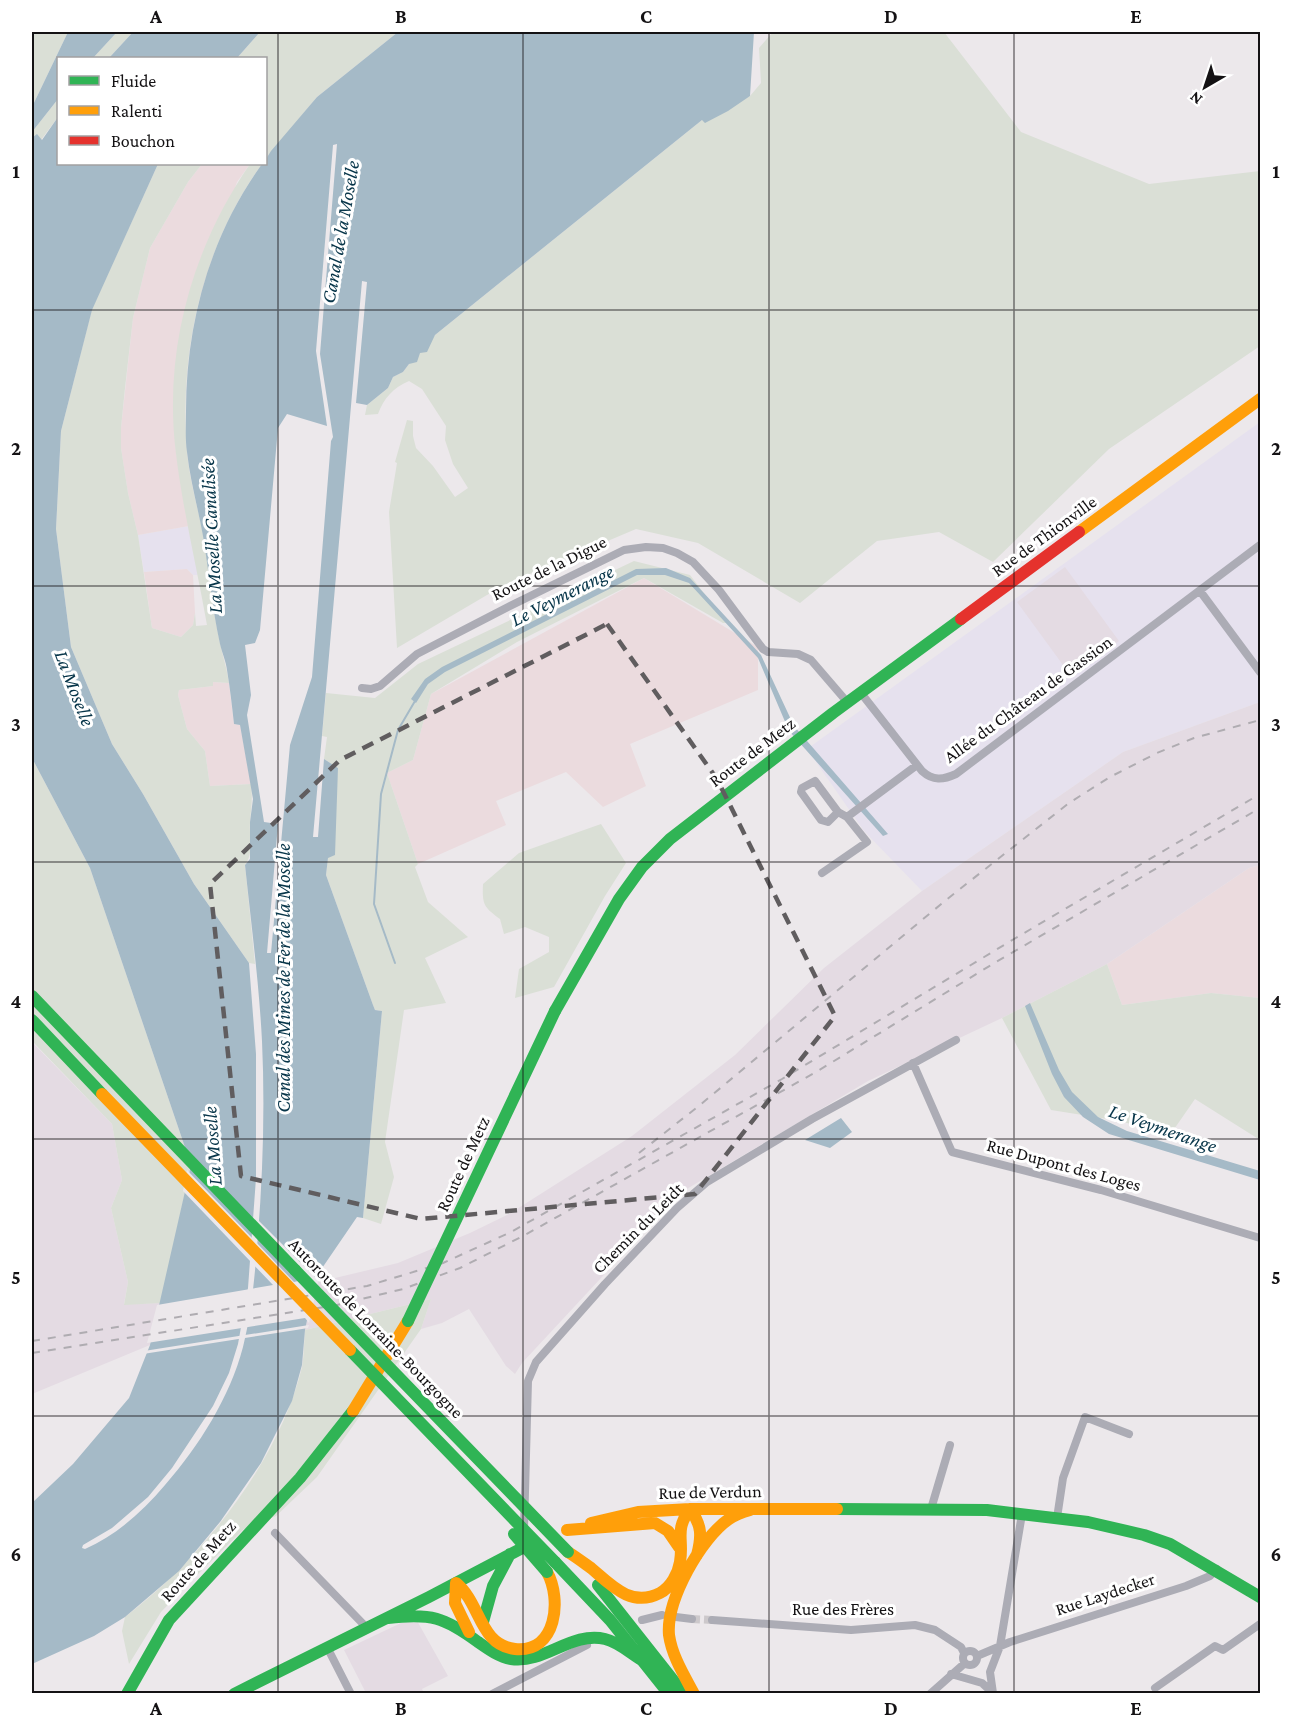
<svg xmlns="http://www.w3.org/2000/svg" width="1292" height="1725" viewBox="0 0 1292 1725" font-family="'Crimson Pro',serif">
<style>
.commercial{fill:#e6e1ee}
.industrial{fill:#ebdbde}
.built{fill:#e4dbe3}
.green{fill:#dadfd6}
.water{fill:#a5bac7;fill-rule:evenodd}
.pier{fill:#ece8eb}
.lines{fill:none;stroke-linecap:round;stroke-linejoin:round}
.stream{stroke:#a5bac7;stroke-width:2}
.street-tunnel{stroke:#ccc8cb;stroke-width:8;stroke-dasharray:8 4;stroke-linecap:butt}
.street{stroke:#acacb5;stroke-width:8}
.fast{stroke:#30b455;stroke-width:12}
.slow{stroke:#ff9f0a;stroke-width:12}
.jam{stroke:#e5322d;stroke-width:12}
.rail{stroke:#afacb1;stroke-width:2;stroke-dasharray:8 8;stroke-linecap:butt}
.fast-bridge{stroke:#30b455;stroke-width:12}
.slow-bridge{stroke:#ff9f0a;stroke-width:12}
.marked{fill:none;stroke:#605d5f;stroke-width:4.5;stroke-dasharray:12 8;stroke-linejoin:round}
.grid{fill:none;stroke:#141214;stroke-width:1.5;stroke-opacity:0.55}
.labels{text-anchor:middle;dominant-baseline:central;stroke-width:6;stroke-linejoin:round;paint-order:stroke}
.street-label{font-size:18px;fill:#141214;stroke:#fff}
.water-label{font-size:20px;font-style:italic;fill:#073549;stroke:#fff}
.neatline{fill:none;stroke:#141214;stroke-width:2}
.grid-label{font-size:20px;text-anchor:middle;font-weight:bold;fill:#141214}
</style>
<rect width="100%" height="100%" fill="#ece8eb"/>
<!-- commercial -->
<path class="commercial" d="M1260 422V702L1123 752 922 891 864 831 807 749Z
M189 526 199 575H193L187 569 144 572 138 535Z"/>
<!-- industrial -->
<path class="industrial" d="M202 164H250L237 182 175 374 174 407 176 452 189 526 138 535 128 493 121 448V428L133 318 150 248 188 182Z
M187 569 193 575 195 613 193 625 181 637 152 628 144 572Z
M644 578 758 647V690L630 744 646 786 603 807 566 772 496 801 506 825 418 864 387 773 413 760 431 694Z
M213 682 229 683 234 724 240 725 251 784 210 786 205 751 187 729 178 695 179 690 213 686Z
M1260 865V998L1211 993 1122 1005 1107 964 1249 868Z"/>
<!-- built -->
<path class="built" d="M1065 567 1119 641 1071 676 1017 602Z
M1260 702V865L1249 868 1107 964 1002 1018 868 1081 680 1193 522 1363 515 1374 506 1366 469 1309 442 1323 421 1329 431 1299 305 1330 314 1283 398 1263 470 1233 509 1214 632 1136 735 1055 824 968 922 891 1123 752Z
M32 1043H33L112 1124 122 1180 111 1208 128 1282 124 1304 161 1303 150 1345 32 1394Z
M416 1619 448 1676 422 1689 424 1693H366L344 1650 401 1623Z"/>
<!-- green -->
<path class="green" d="M32 32H68L32 107Z
M117 32H133L109 58H93Z
M260 32H398L317 97 266 159V58H237Z
M773 32H944L1021 132 1149 184 1260 171V346L1109 449 993 562 939 532 877 541 800 603 698 543 636 529 504 585 397 648 389 512 397 463 395 462 407 420 413 421V436L416 448 433 466 455 497 468 488 453 464 445 440 446 426 422 389 409 381C393 388 384 398 378 414L365 415 367 405 388 388 393 377 403 372 409 364 435 335 702 120 750 96 761 83 759 48Z
M58 99V117L41 140 32 138V132Z
M158 164H202L188 182 150 248 133 318 125 388 121 428V448L128 493 138 535 152 628 181 637 193 625 195 613 196 626 207 625C197 568 183 511 176 454 163 351 192 248 250 164H262C203 246 179 349 187 450 189 478 198 507 203 535 210 571 212 608 220 643 223 657 227 669 229 683L213 682V686L179 690 178 695 187 729 205 751 210 786 251 784C253 798 251 809 250 823 249 837 254 853 245 865L255 964 249 963 194 884 143 794 112 744 71 647 56 529 61 431 92 309Z
M634 561 690 575 727 623H723L644 578 517 642 431 694 413 760 387 773 418 864 415 867 428 902 468 937 425 958 446 1003 404 1010 385 1142 394 1177 381 1224 363 1218 382 1011 375 1010 373 1005 326 875 338 768 324 759 327 737 322 736 326 693 375 698 418 664Z
M32 758 90 868 191 1165 161 1303 124 1305 128 1282 111 1208 122 1180 112 1124 34 1043H32Z
M601 824 626 863 605 896 554 987 515 998 519 969 549 952V937L525 927 504 934 500 919C484 907 482 905 483 884L519 853Z
M1107 964 1122 1005 1211 993 1260 998V1140L1195 1099 1170 1135 1120 1121 1051 1110 1002 1018Z
M431 1299 421 1329 317 1477 276 1516 244 1529 195 1577 161 1612 129 1664 122 1631 125 1617C201 1559 279 1462 302 1367 304 1355 304 1342 305 1330Z"/>
<!-- water -->
<path class="water" d="M68 32H117L93 58H58V99L32 132V107Z
M133 32H260L237 58H109Z
M398 32H754L750 96 728 111 705 123 702 120 435 335 427 352 420 353 417 362 409 364 403 372 393 377 388 388 367 405 356 403 367 282 362 281 313 837H318L324 759 338 768 335 855 328 858 326 875 373 1005 375 1010 382 1011 363 1218 357 1217 316 1277 305 1330 302 1365 292 1401 261 1463 220 1522 179 1571 125 1617 94 1636 32 1664V1503L73 1464 129 1398 150 1345 191 1165 90 868 32 758V138L37 134 42 140 58 117V164H158L92 310 61 431 56 529 71 647 112 744 143 794 194 884 249 963 256 1054V1178L248 1288 238 1344 229 1373 213 1406 172 1468 148 1497 112 1528 83 1545 82 1548 85 1549C117 1535 143 1511 165 1485 199 1446 230 1397 243 1347 252 1311 255 1273 258 1235 263 1171 265 1106 262 1041 259 982 251 923 245 865L250 859V822L253 799 240 725 234 724C232 706 230 688 227 670 226 661 222 653 220 644 212 608 209 572 203 536 198 508 190 480 187 452 185 438 186 424 186 411 186 323 210 236 262 164H266V159L271 151 317 97ZM337 144 320 354 333 437 331 441 312 677 290 745 271 953H267L278 824 264 822 247 715 251 695 245 645 255 643 260 630 278 428 287 414 327 426 316 351 333 145Z
M666 568 690 578 761 655 794 726 888 834 883 836 789 731 758 658 689 583 665 575H637L445 672 428 684 416 703 411 699 425 679 442 667 636 569Z
M1030 1003 1059 1070 1072 1092 1098 1117 1127 1131 1260 1171V1180L1109 1134 1083 1117 1064 1097 1052 1074 1025 1006Z
M841 1118 852 1132 830 1148 805 1140Z"/>
<!-- pier -->
<path class="pier" d="M187 1170 254 1240V1245V1240L294 1282 298 1281 255 1236 256 1218 316 1278 318 1282 309 1323 305 1318 147 1343 157 1305 273 1285 183 1191Z
M309 1325 308 1328 296 1330 143 1354 144 1351Z"/>
<g class="lines">
<!-- stream -->
<path class="stream" d="M395 963 374 904 381 794 398 730 415 701"/>
<!-- street-tunnel -->
<path class="street-tunnel" d="M692 1619 712 1620"/>
<!-- street -->
<path class="street" d="M1200 591 1260 672
M362 688 371 689 380 686 417 654 508 607 624 550 646 547 663 548 677 553 693 562 719 590 763 649 768 652 798 654 811 660 848 703
M861 693 922 771C933 781 943 780 956 774L1260 545
M838 812 828 822 821 820 801 792 802 788 815 781 838 812 847 817
M822 873 867 842 847 817 917 765
M913 1063 952 1152 1101 1190 1260 1238
M931 1509 950 1445
M1057 1518 1063 1478 1085 1417 1129 1434
M524 1529 528 1381 536 1362 605 1284 677 1208 707 1182 812 1119 956 1040
M275 1533 367 1628
M676 1617 692 1619
M642 1620 662 1615
M712 1620 851 1630 915 1625 935 1630 961 1647 964 1653
M327 1647 351 1694
M963 1658a7 7 0 1 1 14 0a7 7 0 1 1-14 0Z
M977 1656 1010 1642 1186 1586 1210 1576 1217 1569
M951 1674 982 1683 993 1693
M1155 1688 1215 1646 1223 1650 1260 1624
M993 1693 990 1672 1000 1646 1022 1514
M492 1694 587 1645
M930 1694 965 1663"/>
<!-- fast -->
<path class="fast" d="M32 996 295 1270
M555 1011 619 899 642 867 670 839 833 713 961 619
M32 1020 102 1094
M837 1509 987 1510 1088 1522 1144 1535 1170 1544 1260 1597
M555 1562 610 1620 669 1694
M598 1585 684 1694
M388 1618C431 1613 444 1617 478 1642 488 1649 499 1657 511 1659 545 1664 571 1631 605 1639 619 1642 632 1655 645 1662
M483 1622 493 1586 510 1554
M127 1694 169 1620 300 1478 353 1411
M234 1694 429 1597 532 1543"/>
<!-- slow -->
<path class="slow" d="M1079 532 1260 399
M353 1411 408 1321
M591 1523 638 1512 690 1509H837
M567 1530 655 1523 668 1531 679 1547
M568 1552C576 1557 584 1563 591 1568 611 1585 631 1608 660 1593 671 1587 678 1574 680 1562 684 1539 674 1531 690 1509 702 1525 702 1536 697 1555
M469 1632 455 1603 456 1583C481 1603 479 1645 515 1649 557 1653 562 1599 547 1572
M694 1694C684 1675 672 1656 669 1635 666 1600 701 1538 729 1519 735 1515 743 1512 750 1510"/>
<!-- jam -->
<path class="jam" d="M961 619 1079 532"/>
<!-- rail -->
<path class="rail" d="M639 1153 700 1105 946 900 1069 803 1110 777 1157 753 1194 738 1260 720
M32 1341 367 1286 443 1263 511 1232 782 1079 1014 939 1260 794
M32 1353 337 1305 403 1289 460 1268 523 1236 816 1072 996 962 1260 808"/>
<!-- fast-bridge -->
<path class="fast-bridge" d="M295 1270 568 1552
M408 1321 555 1011
M350 1350 555 1562
M514 1534 547 1572"/>
<!-- slow-bridge -->
<path class="slow-bridge" d="M102 1094 350 1350"/>
</g>
<!-- marked area -->
<path class="marked" d="M607 624 717 779 835 1016 695 1194 421 1219 241 1176 210 884 340 760Z"/>
<!-- grid -->
<path class="grid" d="M278 32V1694M523 32V1694M769 32V1694M1014 32V1694M32 310H1260M32 586H1260M32 862H1260M32 1139H1260M32 1416H1260"/>
<g class="labels">
<!-- street labels -->
<g class="street-label">
<text transform="translate(1044 536) rotate(-36)">Rue de Thionville</text>
<text transform="translate(549 568) rotate(-26)">Route de la Digue</text>
<text transform="translate(1028 699) rotate(-36)">Allée du Château de Gassion</text>
<text transform="translate(752 752) rotate(-37)">Route de Metz</text>
<text transform="translate(463 1164) rotate(-65)">Route de Metz</text>
<text transform="translate(1064 1165) rotate(15)">Rue Dupont des Loges</text>
<text transform="translate(638 1228) rotate(-45)">Chemin du Leidt</text>
<text transform="translate(376 1328) rotate(46)">Autoroute de Lorraine-Bourgogne</text>
<text transform="translate(710 1492) rotate(-1)">Rue de Verdun</text>
<text transform="translate(198 1561) rotate(-48)">Route de Metz</text>
<text transform="translate(1105 1594) rotate(-18)">Rue Laydecker</text>
<text x="843" y="1609">Rue des Frères</text>
</g>
<!-- water labels -->
<g class="water-label">
<text transform="translate(340 232) rotate(-80)">Canal de la Moselle</text>
<text transform="translate(211 536) rotate(-93)">La Moselle Canalisée</text>
<text transform="translate(562 595) rotate(-27)">Le Veymerange</text>
<text transform="translate(75 688) rotate(69)">La Moselle</text>
<text transform="translate(283 978) rotate(-90)">Canal des Mines de Fer de la Moselle</text>
<text transform="translate(1163 1128) rotate(19)">Le Veymerange</text>
<text transform="translate(212 1146) rotate(-94)">La Moselle</text>
</g>
</g>
<!-- border -->
<rect width="1292" height="1725" fill="none" stroke="#ffffff" stroke-width="66"/>
<!-- legend -->
<rect x="57" y="57" width="210" height="108" fill="#ffffff" stroke="#a1a0a1" stroke-width="1.5"/>
<rect x="69" y="76" width="30" height="9" fill="#30b455" stroke="#a1a0a1" stroke-width="1.5"/>
<text x="111" y="87" font-size="18" fill="#141214">Fluide</text>
<rect x="69" y="106" width="30" height="9" fill="#ff9f0a" stroke="#a1a0a1" stroke-width="1.5"/>
<text x="111" y="117" font-size="18" fill="#141214">Ralenti</text>
<rect x="69" y="136" width="30" height="9" fill="#e5322d" stroke="#a1a0a1" stroke-width="1.5"/>
<text x="111" y="147" font-size="18" fill="#141214">Bouchon</text>
<!-- north arrow -->
<g transform="translate(1205 87) rotate(219)" stroke="#ffffff" stroke-width="4.5" paint-order="stroke">
<path d="M0-4.5L10 22L0 15L-10 22Z" fill="#141214"/>
<text y="-9" font-size="16" font-weight="bold" text-anchor="middle" fill="#141214">N</text>
</g>
<rect x="33" y="33" width="1226" height="1659" class="neatline"/>
<g class="grid-label">
<text x="156" y="23">A</text>
<text x="401" y="23">B</text>
<text x="646" y="23">C</text>
<text x="891" y="23">D</text>
<text x="1136" y="23">E</text>
<text x="16" y="178">1</text>
<text x="1276" y="178">1</text>
<text x="16" y="455">2</text>
<text x="1276" y="455">2</text>
<text x="16" y="731">3</text>
<text x="1276" y="731">3</text>
<text x="16" y="1008">4</text>
<text x="1276" y="1008">4</text>
<text x="16" y="1284">5</text>
<text x="1276" y="1284">5</text>
<text x="16" y="1561">6</text>
<text x="1276" y="1561">6</text>
<text x="156" y="1715">A</text>
<text x="401" y="1715">B</text>
<text x="646" y="1715">C</text>
<text x="891" y="1715">D</text>
<text x="1136" y="1715">E</text>
</g>
</svg>
